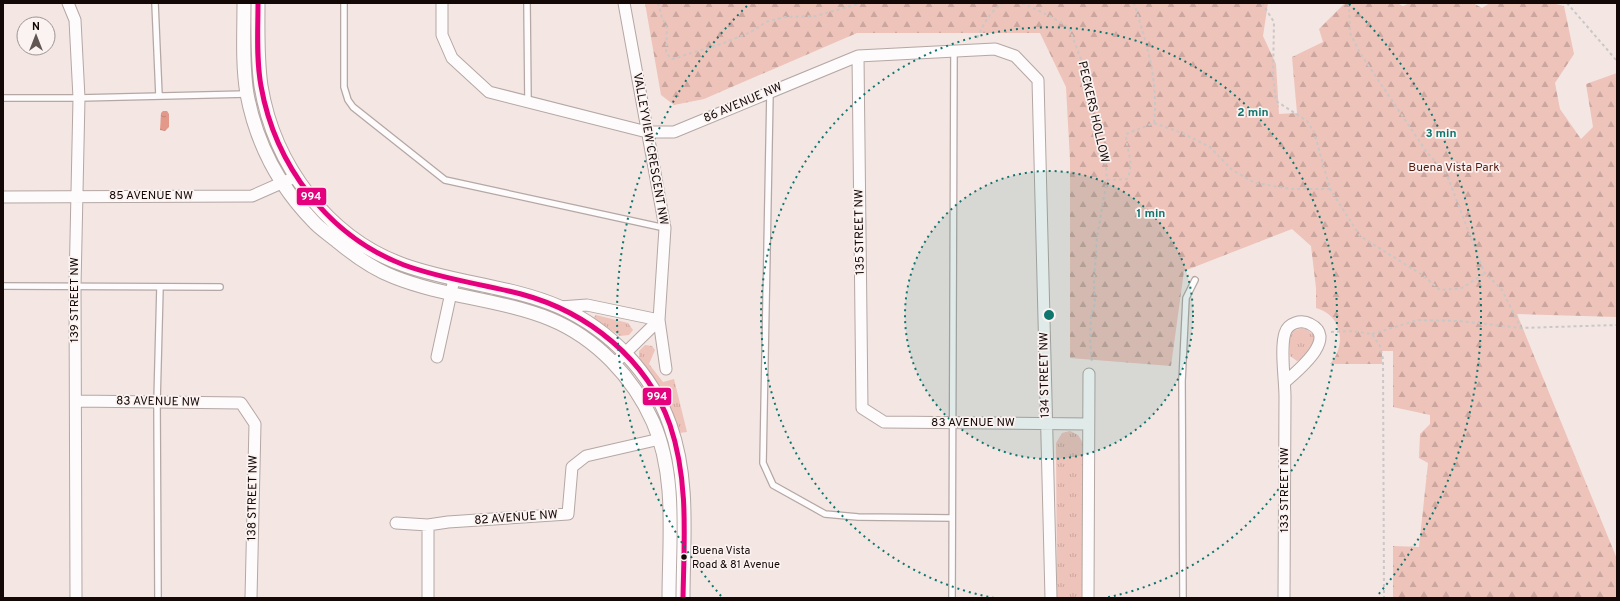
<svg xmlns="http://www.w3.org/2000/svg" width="1620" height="601" viewBox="0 0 1620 601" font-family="Overpass,sans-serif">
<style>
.grass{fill:url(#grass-tufts)}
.forest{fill:url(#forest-firs)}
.water{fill:url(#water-ripples)}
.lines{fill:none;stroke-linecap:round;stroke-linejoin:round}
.service-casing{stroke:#b4a7a4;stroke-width:8}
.minor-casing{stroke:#b4a7a4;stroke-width:13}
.tertiary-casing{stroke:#b4a7a4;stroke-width:15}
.path{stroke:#cbc7c6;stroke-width:2;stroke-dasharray:3 3;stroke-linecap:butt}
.service{stroke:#fdfbfb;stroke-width:5.5}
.minor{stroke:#fdfbfb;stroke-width:11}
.tertiary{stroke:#fdfbfb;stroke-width:13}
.bus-1-casing{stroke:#fbf3f1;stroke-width:8}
.bus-1{stroke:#e5007d;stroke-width:5}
.ring{fill:none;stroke:#0f766e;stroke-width:2;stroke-dasharray:2 4}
.bus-dot{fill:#140806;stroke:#fbf3f1;stroke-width:1.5}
.labels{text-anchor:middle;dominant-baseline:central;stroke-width:3.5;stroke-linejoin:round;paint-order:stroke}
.bus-label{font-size:11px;fill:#140806;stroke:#fbf3f1;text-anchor:start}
.street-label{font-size:12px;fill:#140806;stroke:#fbf3f1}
.park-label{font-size:12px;fill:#58190e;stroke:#fbf3f1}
.centre{fill:#0f766e;stroke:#fbf3f1;stroke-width:2}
.ring-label{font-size:12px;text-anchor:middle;font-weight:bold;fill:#0f766e;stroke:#fbf3f1;stroke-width:3.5;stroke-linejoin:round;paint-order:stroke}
.line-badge{stroke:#fbf3f1;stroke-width:1.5}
.badge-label{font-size:11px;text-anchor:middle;font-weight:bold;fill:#fff}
</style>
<defs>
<pattern id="grass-tufts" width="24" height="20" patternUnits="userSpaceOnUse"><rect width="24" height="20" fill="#eec3ba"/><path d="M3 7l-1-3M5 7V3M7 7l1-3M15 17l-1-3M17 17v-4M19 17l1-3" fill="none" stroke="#cba69e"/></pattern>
<pattern id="forest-firs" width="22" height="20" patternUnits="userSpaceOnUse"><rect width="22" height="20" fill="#eec3ba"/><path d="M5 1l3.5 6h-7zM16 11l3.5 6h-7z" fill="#cba69e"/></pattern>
<pattern id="water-ripples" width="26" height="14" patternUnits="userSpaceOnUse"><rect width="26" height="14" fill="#e3998a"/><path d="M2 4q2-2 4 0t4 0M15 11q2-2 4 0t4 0" fill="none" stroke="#c28276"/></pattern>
</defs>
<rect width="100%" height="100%" fill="#f3e6e3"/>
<!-- grass -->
<path class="grass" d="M596 315 628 323 633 330 629 335 620 336 593 318Z
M1302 328 1306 329 1314 335V345L1302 359 1297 361 1290 356 1289 340 1293 331Z
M645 345 652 346 655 350 649 364 663 382 674 379 687 432 679 433C670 405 654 382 639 357V351Z
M1070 431 1078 435 1083 443V594L1082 598H1057L1056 443 1062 433Z"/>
<!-- forest -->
<path class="forest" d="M645 3H1268L1263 36 1276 64 1279 114 1297 113 1292 57 1323 42 1319 29 1345 3H1397L1403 6 1410 3H1473L1482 8 1490 3H1552L1564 6 1574 54 1555 83 1560 109 1581 139 1593 127 1586 84 1617 73V317L1517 314 1617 559V598H1393V546L1419 547 1428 463 1419 458 1420 434 1430 424V415L1393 407V351H1382V364H1330C1347 345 1342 315 1316 308V288L1311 246 1292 229 1184 271 1171 366 1070 358V160L1066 87 1040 33H857L704 99 674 105 661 95Z"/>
<!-- water -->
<path class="water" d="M163 111H167L169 114V127L165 131 160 130 161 113Z"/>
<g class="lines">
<!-- service casing -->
<g class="service-casing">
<path id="service" d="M155 3 159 96
M344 3V87L348 100 353 107 445 180 665 228
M527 3 528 102
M770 92 763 463 773 485 825 514 858 517 952 518
M3 98H79L247 94
M3 286 220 287
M158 598 157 402 160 287
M952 598 954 50
M1183 598 1182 381 1186 298 1195 280"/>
</g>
<!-- minor casing -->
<g class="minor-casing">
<path id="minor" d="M68 3 75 20 79 98 75 286 76 598
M442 3V35L452 58 489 92 647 132H674L858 56 995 49 1015 56 1038 80 1051 598
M624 3 665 228 659 320 666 369
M858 56 862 408 884 422 1088 424
M3 197 252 196 295 177
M560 307 587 305 659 320
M437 357 454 279
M614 364 659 320
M76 401 241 403 255 424 251 598
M396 523 428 525 448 522 568 514 572 467 586 456 660 439
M428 525V598
M1088 598 1089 374
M1284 598C1284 531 1285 464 1285 397 1285 380 1280 348 1285 333 1288 323 1301 319 1310 324 1339 338 1297 371 1285 382"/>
</g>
<!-- tertiary casing -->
<g class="tertiary-casing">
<path id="tertiary" d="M244 3C244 33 242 64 247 94 256 142 279 186 313 221 320 229 330 235 338 242 355 256 373 269 394 277 444 297 500 299 550 319 596 338 633 377 653 422 677 476 669 540 669 598
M258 3C258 31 257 58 261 86 274 165 328 238 404 265 454 283 512 286 560 307 610 330 652 373 670 425 690 480 683 541 683 598"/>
</g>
<!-- path -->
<path class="path" d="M658 3 662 18 667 28 666 53 672 59 721 44 751 32 766 22 784 17 816 16 861 3
M1022 3 1050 16 1069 28 1084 67 1089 101 1106 166 1107 180 1097 237 1094 281 1095 303 1091 316 1090 339 1092 363
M1262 3 1274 22 1273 76 1276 101 1307 121 1314 132 1330 189 1360 236 1424 276 1440 290 1462 288 1485 273
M1349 3 1350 33 1360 53 1426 151 1447 175 1484 272 1502 290 1521 328
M1567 3 1617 61
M977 38C984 24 989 12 1003 3
M1154 123 1182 133 1210 147 1231 169 1255 183 1292 189H1330
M1107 180 1127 179C1135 163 1126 150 1126 134L1154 123C1159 81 1146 42 1134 3
M1331 332 1352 331 1372 334 1380 346 1383 359 1384 598
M1372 334 1418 320 1459 321 1521 328 1617 325"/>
<!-- service -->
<use href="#service" class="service"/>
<!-- minor -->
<use href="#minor" class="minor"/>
<!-- tertiary -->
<use href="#tertiary" class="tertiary"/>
<!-- bus-1 casing -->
<g class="bus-1-casing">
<path id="bus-1" d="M258 3C258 30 256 59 261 86 275 165 328 236 404 265 442 279 482 284 521 294 588 312 647 359 670 425 689 481 684 541 683 598"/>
</g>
<!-- bus-1 -->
<use href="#bus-1" class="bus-1"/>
</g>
<!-- distance rings -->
<circle cx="1049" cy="315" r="144" fill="#0f766e" fill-opacity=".12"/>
<g class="ring">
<circle cx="1049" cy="315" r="144"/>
<path d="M994 598A288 288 0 1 1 1104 598"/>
<path d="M721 596A432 432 0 0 1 749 4M1349 4A432 432 0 0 1 1377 596"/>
</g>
<!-- markers -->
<circle class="bus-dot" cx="684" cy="557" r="3.5"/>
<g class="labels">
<!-- bus labels -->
<g class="bus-label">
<text x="692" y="551">Buena Vista<tspan x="692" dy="14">Road &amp; 81 Avenue</tspan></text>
</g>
<!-- street labels -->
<g class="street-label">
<text transform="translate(743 103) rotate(-23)">86 AVENUE NW</text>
<text transform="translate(1093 112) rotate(77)">PECKERS HOLLOW</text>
<text transform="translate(650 149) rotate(80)">VALLEYVIEW CRESCENT NW</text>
<text x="151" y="196">85 AVENUE NW</text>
<text transform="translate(860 232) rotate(-91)">135 STREET NW</text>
<text transform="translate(75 300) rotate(-90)">139 STREET NW</text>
<text transform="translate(1045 375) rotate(-91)">134 STREET NW</text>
<text transform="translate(158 402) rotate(1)">83 AVENUE NW</text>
<text x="973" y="423">83 AVENUE NW</text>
<text transform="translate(1285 490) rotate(-90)">133 STREET NW</text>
<text transform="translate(253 498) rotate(-89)">138 STREET NW</text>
<text transform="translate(516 518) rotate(-4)">82 AVENUE NW</text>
</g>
<!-- park labels -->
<g class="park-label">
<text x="1454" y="168">Buena Vista Park</text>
</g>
</g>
<circle cx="1049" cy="315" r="6" class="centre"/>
<g class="ring-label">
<text x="1253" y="116">2 min</text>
<text x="1441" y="137">3 min</text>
<text x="1151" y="217">1 min</text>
</g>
<g class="line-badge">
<rect x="296" y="187" width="31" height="19" rx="4" fill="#e5007d"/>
<rect x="642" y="387" width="30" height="19" rx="4" fill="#e5007d"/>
</g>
<g class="badge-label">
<text x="311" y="200">994</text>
<text x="657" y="400">994</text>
</g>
<!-- border -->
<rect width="1620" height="601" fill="none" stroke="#140806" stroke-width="8"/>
<!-- north arrow -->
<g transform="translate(36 36)"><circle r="19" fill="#fbf3f1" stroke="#9f9593"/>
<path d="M0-3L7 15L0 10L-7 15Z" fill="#625653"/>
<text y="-6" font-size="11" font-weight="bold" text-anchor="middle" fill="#140806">N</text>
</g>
</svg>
